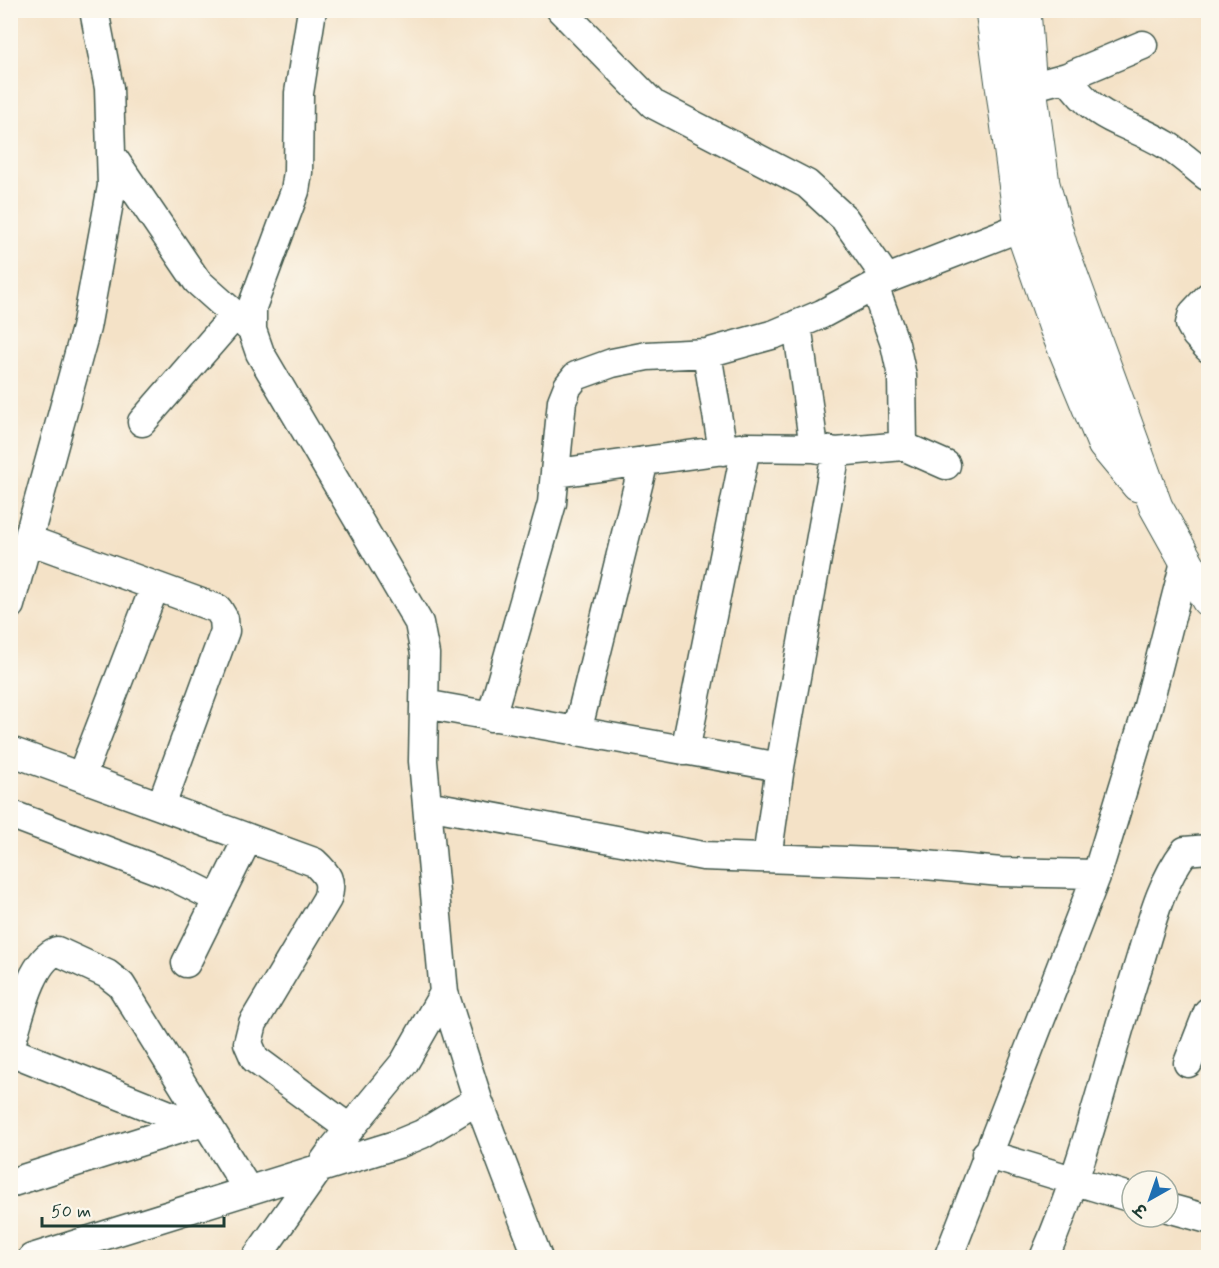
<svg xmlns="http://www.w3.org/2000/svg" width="1219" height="1268" viewBox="0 0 1219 1268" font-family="Mynerve,'Playpen Sans Deva',sans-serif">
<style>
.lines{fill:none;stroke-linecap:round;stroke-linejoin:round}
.minor-casing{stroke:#3f564a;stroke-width:31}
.secondary-casing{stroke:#3f564a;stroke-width:35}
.minor{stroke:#fff;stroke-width:28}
.secondary{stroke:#fff;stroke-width:33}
</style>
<rect width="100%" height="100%" fill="#fbf7ec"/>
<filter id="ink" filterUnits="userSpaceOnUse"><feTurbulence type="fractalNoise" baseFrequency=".0167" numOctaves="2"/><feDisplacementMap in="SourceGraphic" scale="12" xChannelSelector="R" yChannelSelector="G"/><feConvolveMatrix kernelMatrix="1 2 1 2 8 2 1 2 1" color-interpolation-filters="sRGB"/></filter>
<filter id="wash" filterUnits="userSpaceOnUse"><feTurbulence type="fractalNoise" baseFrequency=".008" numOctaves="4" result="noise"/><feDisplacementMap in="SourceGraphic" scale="24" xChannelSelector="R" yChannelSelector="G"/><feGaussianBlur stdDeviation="1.35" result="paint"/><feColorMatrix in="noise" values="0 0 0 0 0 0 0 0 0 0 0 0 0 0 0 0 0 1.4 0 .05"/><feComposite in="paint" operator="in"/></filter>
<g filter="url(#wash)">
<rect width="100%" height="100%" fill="#f4e2c7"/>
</g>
<g filter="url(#ink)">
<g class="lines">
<!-- minor casing -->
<g class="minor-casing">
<path id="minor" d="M312 10 299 93 298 172 295 191 252 307V330L260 353 419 623 425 654 423 761 444 993 478 1100 538 1258
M561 10 653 104 807 184 844 218 887 279
M1067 77C1099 125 1124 119 1168 146 1182 155 1195 167 1208 177
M1030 87 1067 77 1143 45
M112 156 197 281 252 330
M874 286 895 344 902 376 903 446
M1208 297 1193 313 1190 324 1196 335 1208 348
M797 324 814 448
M707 353 723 451
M142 422 235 315
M557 473 746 447 814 448 836 452 903 446 946 465
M29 540 218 609 224 619 225 631 161 806
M10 605 86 328 112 186 109 88 94 10
M424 704 780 767
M491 717 552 503 562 401 568 386 576 376 612 363 647 356 707 353 775 334 822 314 887 279 1021 227
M577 732 644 461
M10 751 314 862C327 874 333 881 327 899L253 1023 248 1043 255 1059 350 1129
M685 751 746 447
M81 777 155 586
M427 805 703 856 904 863 1001 872 1097 874
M10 814 168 874 218 899
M767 858 780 767 836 452
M186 963 248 838
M10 1047C19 1020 30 961 57 951L107 974 121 985 248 1190
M10 1051 194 1125
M1188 1063 1208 1012
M986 1154 1132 1198
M10 1183 205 1121
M1168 1208 1208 1219
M32 1258 398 1144 422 1134 478 1100
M256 1258 333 1149 404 1063 444 993
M948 1258 1097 874 1147 710 1185 562
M1044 1258C1085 1165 1106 1066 1137 970 1150 929 1159 885 1185 851L1208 849"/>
</g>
<!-- secondary casing -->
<g class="secondary-casing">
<path id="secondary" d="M992 10 1021 227 1056 328 1104 444 1138 485
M1024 10 1030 87 1043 184 1061 247 1156 507 1208 600"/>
</g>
<!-- minor -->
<use href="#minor" class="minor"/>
<!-- secondary -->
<use href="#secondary" class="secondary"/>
</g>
</g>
<!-- margin -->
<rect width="1219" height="1268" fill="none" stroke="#fbf7ec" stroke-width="36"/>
<!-- north arrow -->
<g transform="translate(1150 1199) rotate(220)"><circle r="28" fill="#fbf7ec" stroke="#a3ada2" stroke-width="1.5"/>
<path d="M0-4.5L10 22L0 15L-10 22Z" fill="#1f6fb2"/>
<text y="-9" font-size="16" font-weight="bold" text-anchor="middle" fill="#1f3d34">उ</text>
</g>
<!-- scale -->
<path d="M42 1217v9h182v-9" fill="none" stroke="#1f3d34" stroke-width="3"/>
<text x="51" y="1217" font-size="18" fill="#1f3d34" stroke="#fbf7ec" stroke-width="4.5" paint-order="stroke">50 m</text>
</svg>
